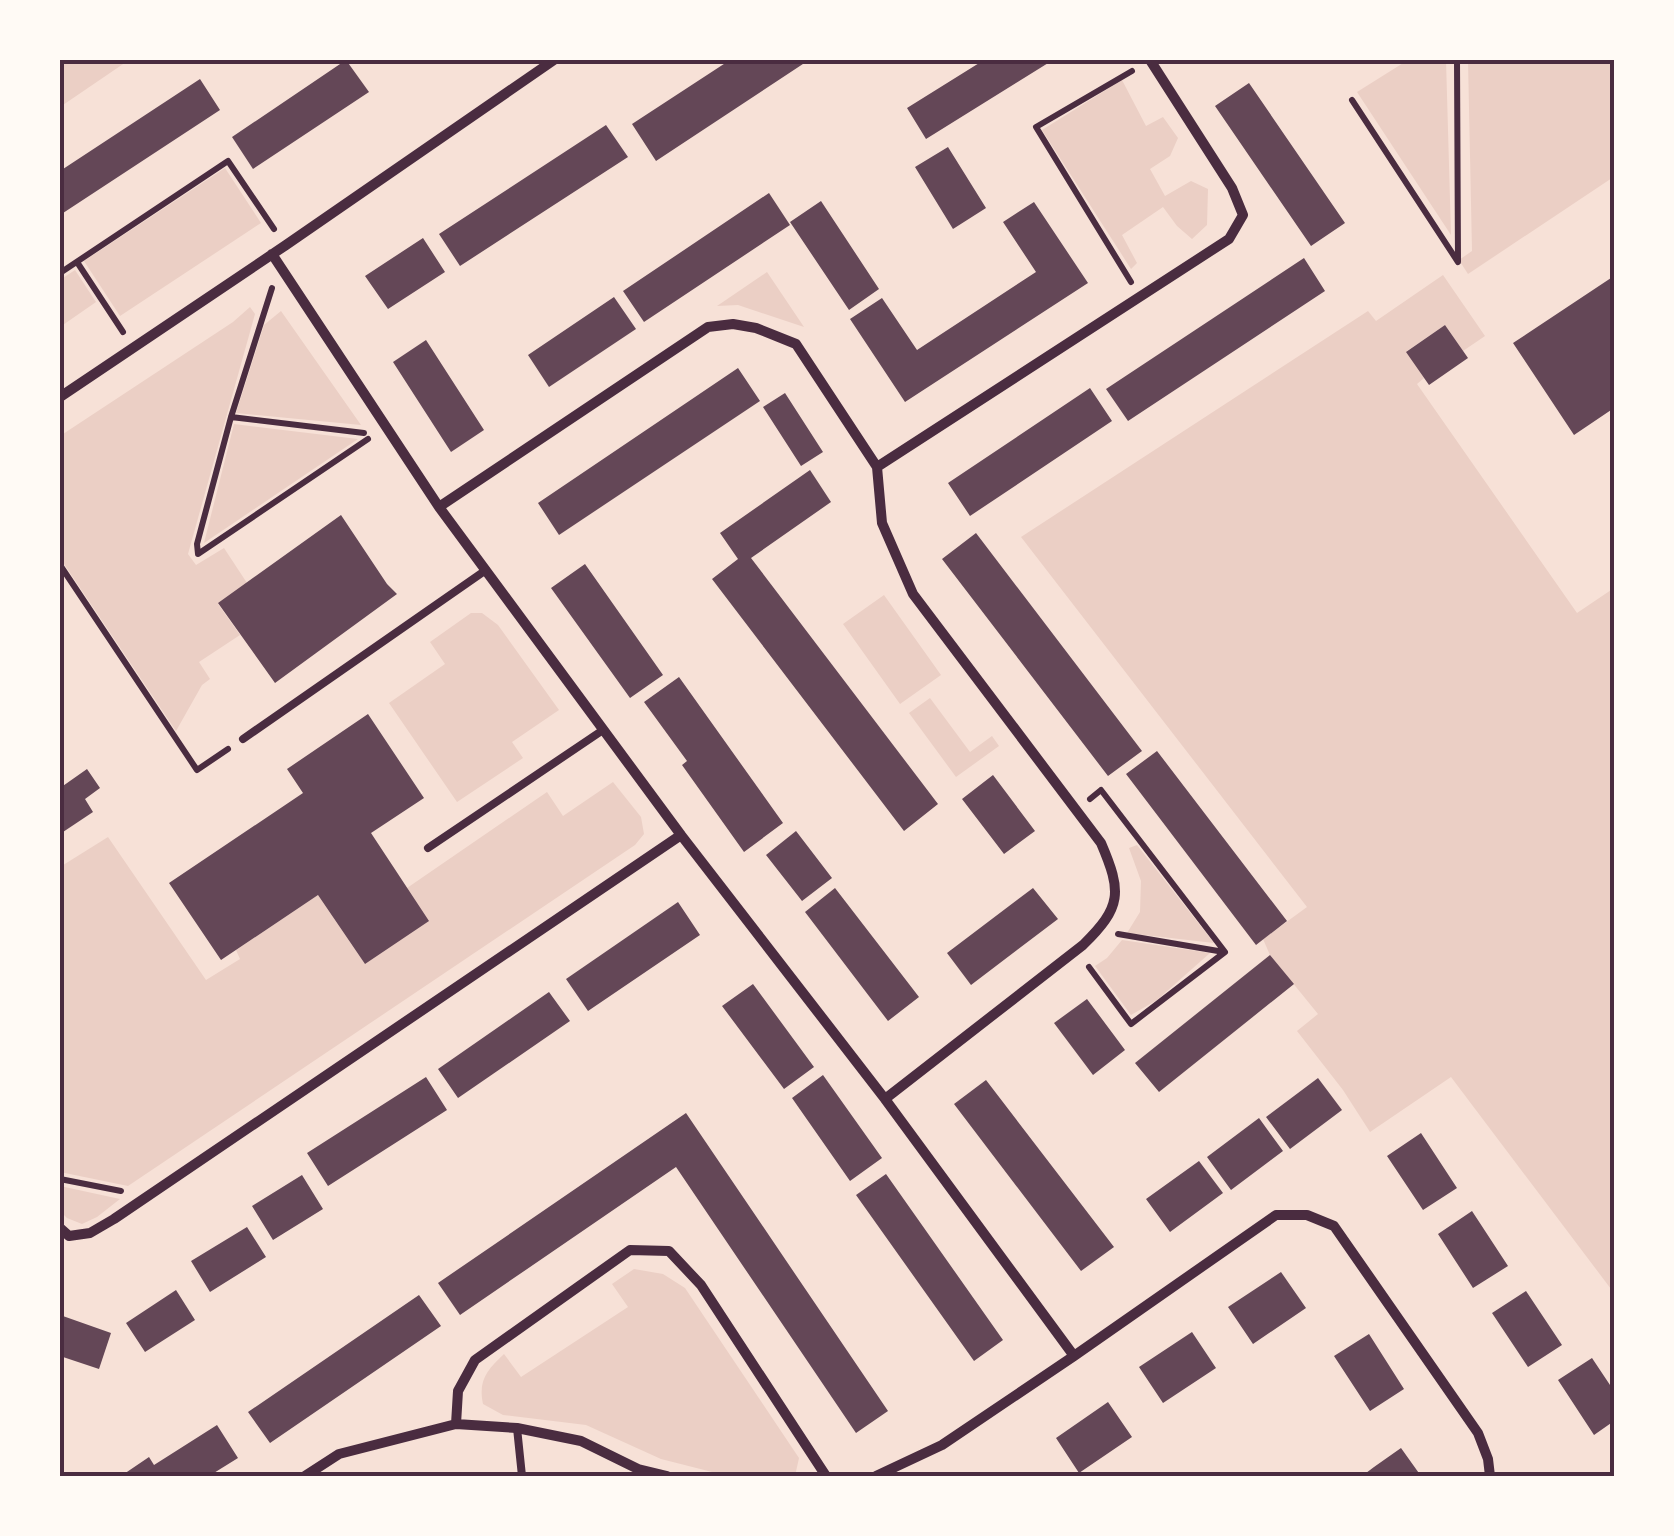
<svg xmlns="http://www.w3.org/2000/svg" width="1674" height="1536" viewBox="0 0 1674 1536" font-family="Montserrat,sans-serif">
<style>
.green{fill:#ebcfc5}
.building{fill:#644757}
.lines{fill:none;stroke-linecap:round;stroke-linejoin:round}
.path{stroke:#4a2c40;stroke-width:6}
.service{stroke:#4a2c40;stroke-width:8}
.minor{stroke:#4a2c40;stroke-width:10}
.neatline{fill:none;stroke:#4a2c40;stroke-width:4}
</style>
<rect width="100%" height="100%" fill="#f7e1d7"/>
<!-- green -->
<path class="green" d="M60 60H129L60 107Z
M1408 60H1446L1451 235 1357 92Z
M1468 60H1614V179L1612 178 1468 274 1459 260 1472 251Z
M1122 80 1146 126 1163 117 1178 138 1170 156 1150 169 1165 196 1191 181 1208 189 1207 225 1192 239 1177 226 1163 207 1122 235 1137 263 1131 269 1042 130Z
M225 168 261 223 120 316 84 261Z
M75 270 96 302 60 327V280Z
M767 272 804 327 738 305 717 306Z
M1443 275 1485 336 1463 351 1445 325 1407 351 1424 378 1417 384 1577 613 1614 588V1293L1451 1077 1370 1132 1343 1090 1297 1031 1318 1014 1270 955 1263 939 1307 907 1021 537 1368 311 1376 321Z
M250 307 255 314 188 554 196 565 224 548 247 583 218 604 240 635 199 662 210 679 202 685 176 731 60 558V436L233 322Z
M281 311 361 425 236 413 264 325Z
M234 424 358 439 204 543Z
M884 595 941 675 900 704 843 624Z
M471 613H482L498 625 559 710 512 742 523 758 457 802 389 703 445 664 430 642Z
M930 698 970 752 992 736 999 746 956 777 909 713Z
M613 782 641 817 644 834 635 845 128 1186 60 1172V867L108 837 206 980 240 959 236 950 318 895 365 964 407 888 547 792 563 816Z
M1137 845 1214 943 1127 933 1140 912 1141 881 1129 848Z
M1122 940 1210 953 1157 1000 1131 1015 1095 966 1107 958Z
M60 1186 120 1199 97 1217 82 1224 67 1218 60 1211Z
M634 1269 663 1274 685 1288 799 1458 795 1476 720 1474 661 1459 586 1425 503 1415 483 1404C478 1380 487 1370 504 1354L521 1377 628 1307 612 1284Z"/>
<!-- building -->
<path class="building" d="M346 60 369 92 253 169 232 137Z
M730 60H809L656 161 632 124Z
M984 60H1053L926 139 907 108Z
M200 79 220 110 60 215V171Z
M1249 83 1345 223 1311 246 1215 106Z
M606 125 628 157 460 266 439 234Z
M948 147 986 208 953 229 915 167Z
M769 193 790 225 644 322 623 291Z
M821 201 879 289 849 310 790 222Z
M1034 202 1088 283 905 402 850 319 882 298 917 350 1036 272 1003 222Z
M423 238 445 272 388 309 365 276Z
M1304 258 1325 291 1128 421 1106 389Z
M1614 276V408L1574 435 1513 343Z
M614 297 636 329 549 387 528 355Z
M1445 325 1468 358 1429 385 1406 352Z
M426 340 484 430 451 452 393 362Z
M738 368 760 401 559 535 538 503Z
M1090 388 1112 421 970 516 948 483Z
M785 393 823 452 801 466 763 407Z
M810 470 831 502 751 558 938 804 904 831 712 579 738 559 720 533Z
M341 515 387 584 397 594 275 683 218 603Z
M976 533 1142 751 1108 776 942 559Z
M585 564 663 675 630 698 551 588Z
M679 677 783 823 744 852 682 765 687 761 644 702Z
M368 714 424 798 371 833 429 921 365 964 318 895 221 960 169 883 303 793 287 769Z
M1157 751 1287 921 1256 945 1126 774Z
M87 769 100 788 85 799 93 812 60 834V788Z
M993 775 1035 831 1004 854 962 799Z
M796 831 832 878 802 901 766 855Z
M835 888 919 997 888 1021 805 912Z
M1033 888 1058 919 971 985 947 953Z
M678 902 700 935 588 1011 566 979Z
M1270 955 1294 984 1159 1092 1135 1063Z
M753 984 814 1067 784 1089 722 1006Z
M549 992 570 1021 458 1098 438 1069Z
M1087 999 1125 1050 1093 1075 1054 1023Z
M823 1075 882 1158 850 1181 792 1098Z
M426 1077 447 1110 328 1186 307 1153Z
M1318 1078 1342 1110 1290 1149 1266 1117Z
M986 1080 1114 1247 1081 1271 954 1104Z
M686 1113 888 1411 856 1433 676 1167 460 1315 438 1283Z
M1259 1118 1283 1151 1231 1190 1207 1157Z
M1421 1133 1457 1188 1423 1210 1387 1156Z
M1199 1161 1223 1193 1170 1232 1146 1199Z
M886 1174 1003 1340 974 1361 856 1195Z
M302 1175 323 1209 273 1240 252 1206Z
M1472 1211 1508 1266 1473 1288 1438 1234Z
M247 1227 266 1257 210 1292 191 1261Z
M1281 1272 1306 1308 1253 1344 1228 1307Z
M176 1290 195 1320 145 1352 126 1323Z
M1526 1291 1562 1345 1528 1367 1492 1313Z
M419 1295 441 1326 270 1443 248 1412Z
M60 1315 111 1333 99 1369 60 1356Z
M1192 1332 1216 1368 1163 1403 1139 1367Z
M1369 1334 1404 1389 1370 1411 1334 1356Z
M1592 1358 1614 1391V1421L1594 1435 1558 1380Z
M1108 1402 1132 1437 1079 1473 1056 1438Z
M217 1425 238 1458 209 1476H121L149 1457 154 1465Z
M1401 1448 1421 1476H1362L1374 1467Z"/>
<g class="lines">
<!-- path -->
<path class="path" d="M1352 100 1458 262 1457 60
M77 262 123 332
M60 273 228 161 274 229
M1131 282 1036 127 1132 71
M272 288 231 417 197 544 198 554 368 439
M231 417 364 433
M60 565 197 770 228 749
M1118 934 1224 952
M1089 967 1131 1024 1225 952 1101 790 1090 799
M60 1179 121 1191"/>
<!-- service -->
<path class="service" d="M243 739 486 570
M428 848 603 730
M517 1428 522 1476"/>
<!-- minor -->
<path class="minor" d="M272 254 439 507 681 835 885 1099 1074 1356
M60 397 286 245 554 60
M877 467 1229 239 1243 215 1232 188 1150 60
M439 507 708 327 733 324 756 328 796 344 877 467 882 523 913 594 1101 843C1122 892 1122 907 1083 945L885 1099
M60 1228 69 1236 90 1233 114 1219 681 835
M456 1424 458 1391 475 1360 630 1250 669 1251 701 1285 826 1476
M305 1476 339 1454 456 1424 517 1428 581 1441 638 1469 667 1476
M876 1476 942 1445 1074 1356 1276 1215H1307L1334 1226 1478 1433 1488 1459 1490 1476"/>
</g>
<!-- border -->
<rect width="1674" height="1536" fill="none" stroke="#fffaf5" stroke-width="125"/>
<rect x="62" y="62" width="1550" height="1412" class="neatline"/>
</svg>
